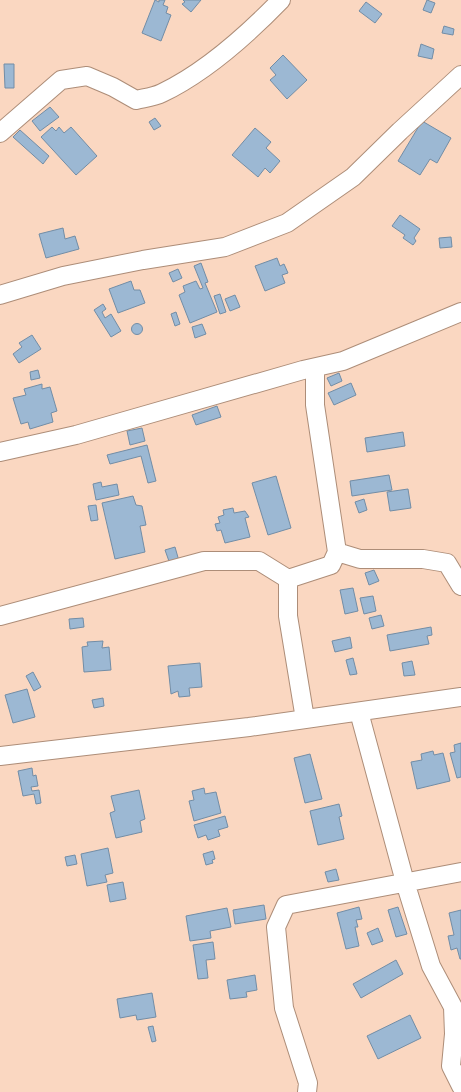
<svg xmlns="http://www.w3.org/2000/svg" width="461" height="1092" viewBox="0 0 461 1092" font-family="Spectral,serif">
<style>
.building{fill:#9cb8d3;stroke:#728da6}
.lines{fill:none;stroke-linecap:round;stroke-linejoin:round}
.minor-casing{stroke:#ad8d78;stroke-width:20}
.minor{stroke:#fff;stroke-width:18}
</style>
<rect width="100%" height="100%" fill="#fad7c1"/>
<!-- building -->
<path class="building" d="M155 0 159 2V0H165L163 5 168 7 166 13 171 15 161 41 142 33Z
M183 0H201L191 12 182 4 185 2Z
M427 0 435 3 431 13 423 10Z
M366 2 382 14 375 23 359 11Z
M444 26 454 29 453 35 442 33Z
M421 44 434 49 432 59 418 56Z
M283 55 307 80 287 99 270 80 276 75 270 68Z
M4 64H14V88H5Z
M50 107 59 117 40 131 32 121Z
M155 118 161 126 154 130 149 122Z
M422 121 451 138 437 163 430 159 420 175 398 161Z
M52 127 56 131 59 127 64 133 71 127 97 156 76 175 41 137Z
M255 128 271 142 266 148 280 161 270 173 265 168 258 177 232 155Z
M20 130 49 156 43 164 13 137Z
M400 215 420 229 414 238 416 241 413 245 403 238 405 235 392 226Z
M63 228 65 239 75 236 79 249 46 258 39 234Z
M451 237 452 247 440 248 439 238Z
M277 258 280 266 284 264 288 273 282 275 285 283 265 291 255 266Z
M201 263 208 282 205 283 217 312 190 323 179 295 185 292 183 286 196 281 200 289 203 288 194 266Z
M178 269 182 278 173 282 169 273Z
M131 281 134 290H140L145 303 118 313 109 289Z
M220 294 226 312 220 314 214 296Z
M235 295 240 307 230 311 225 299Z
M103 304 106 309 102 312 105 318 111 314 121 331 111 337 94 310Z
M176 312 180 324 175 326 171 314Z
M131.5 329a5.5 5.5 0 1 1 11 0a5.5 5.5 0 1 1-11 0Z
M202 324 206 334 195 338 192 327Z
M32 335 41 349 19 363 13 354 22 347 19 343Z
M38 370 40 378 31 380 30 372Z
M339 373 342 381 331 386 327 378Z
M351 383 356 395 334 405 328 393Z
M42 384V389L50 387 57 411 51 413 53 422 30 429 28 422 21 424 13 398 26 395 24 389Z
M217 406 221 417 196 425 192 415Z
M142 428 145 441 130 445 127 431Z
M403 432 405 446 367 452 365 438Z
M147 445 156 481 148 483 141 456 110 464 107 455Z
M389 475 392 490 352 496 350 481Z
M276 476 291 528 268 535 252 483Z
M101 482 102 487 117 484 119 495 96 500 93 484Z
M408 489 411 508 390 511 387 492Z
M133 496 136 505 142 506 146 525 140 526 145 552 115 559 102 503Z
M364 499 367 510 359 513 355 502Z
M96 505 98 520 91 521 88 506Z
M233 508 234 513 245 511 249 517 245 518 250 537 225 543 221 530 217 531 215 524 220 523 218 517 224 515 223 510Z
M175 547 179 561 170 564 165 550Z
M374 570 379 581 369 585 365 573Z
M353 588 358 611 345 614 340 590Z
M373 596 376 611 364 614 360 598Z
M381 615 384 626 372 629 369 618Z
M83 618 84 627 70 629 69 619Z
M431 627 432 635 427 636 429 644 390 651 387 635Z
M350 637 352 648 335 652 332 641Z
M103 641 102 648 109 647 111 670 84 672 82 647 88 646 87 642Z
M353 658 357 674 350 675 346 660Z
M412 661 415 675 404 676 402 663Z
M200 663 202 687 189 688 190 696 179 697 178 691 171 694 168 666Z
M33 672 41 687 34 691 26 676Z
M27 689 35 717 13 723 5 695Z
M103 698 104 706 94 708 92 700Z
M461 743V777L457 778 450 753 455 752 454 745Z
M433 751 434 755 443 753 450 781 417 789 411 762 422 760 421 754Z
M310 754 322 799 305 803 294 758Z
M32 768 33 776 36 775 38 786 31 787 32 791 39 790 41 803 36 804 34 794 23 796 18 771Z
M204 788 205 794 216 792 221 813 194 821 189 801 194 800 192 791Z
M139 790 145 819 140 821 142 832 116 838 110 813 115 811 111 796Z
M339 804 342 816 339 817 344 839 318 845 310 811Z
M225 816 228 827 218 830 220 836 208 840 206 835 198 838 194 825Z
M108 848 113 873 105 875 107 882 87 886 81 854Z
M213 851 215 859 212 860 213 863 206 865 203 854Z
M75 855 77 864 67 866 65 857Z
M336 869 339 880 328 882 325 872Z
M123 882 126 899 110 902 107 885Z
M264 905 266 919 235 924 233 910Z
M359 907 362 919 356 920 358 927H355L359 946 346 949 337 913Z
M398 907 407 934 396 937 388 910Z
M227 908 231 927 210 931 211 938 190 941 186 916Z
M461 910V959H460L457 948 451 950 448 936 454 935 449 913Z
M378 928 383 941 372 945 367 933Z
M213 942 215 959 206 960 208 978 198 979 193 945Z
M396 960 403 974 361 998 353 984Z
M255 975 257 990 246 992 247 997 230 999 227 980Z
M152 993 156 1017 137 1020 136 1015 120 1018 117 999Z
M410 1015 421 1038 378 1059 367 1036Z
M153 1026 156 1041 152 1042 148 1027Z"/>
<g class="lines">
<!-- minor casing -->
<g class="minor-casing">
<path id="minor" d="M0 133 61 80 87 76 113 87 136 100C144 98 154 97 162 93 206 72 247 35 281 0
M0 295 63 276 143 260 225 247 287 223 353 177 400 131 461 75
M315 368V405L337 552 360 559H423L447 563 461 586
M0 452 76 435 303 370 343 361 461 312
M288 579 331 565 337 552
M0 616 204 561H259L288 579V616L305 719
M359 712 405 882 431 966 453 1007 454 1034 451 1066 461 1086
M0 756 249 727 461 697
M307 1092 308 1083 284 1008 276 927 286 905 461 872"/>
</g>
<!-- minor -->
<use href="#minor" class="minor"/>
</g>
</svg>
